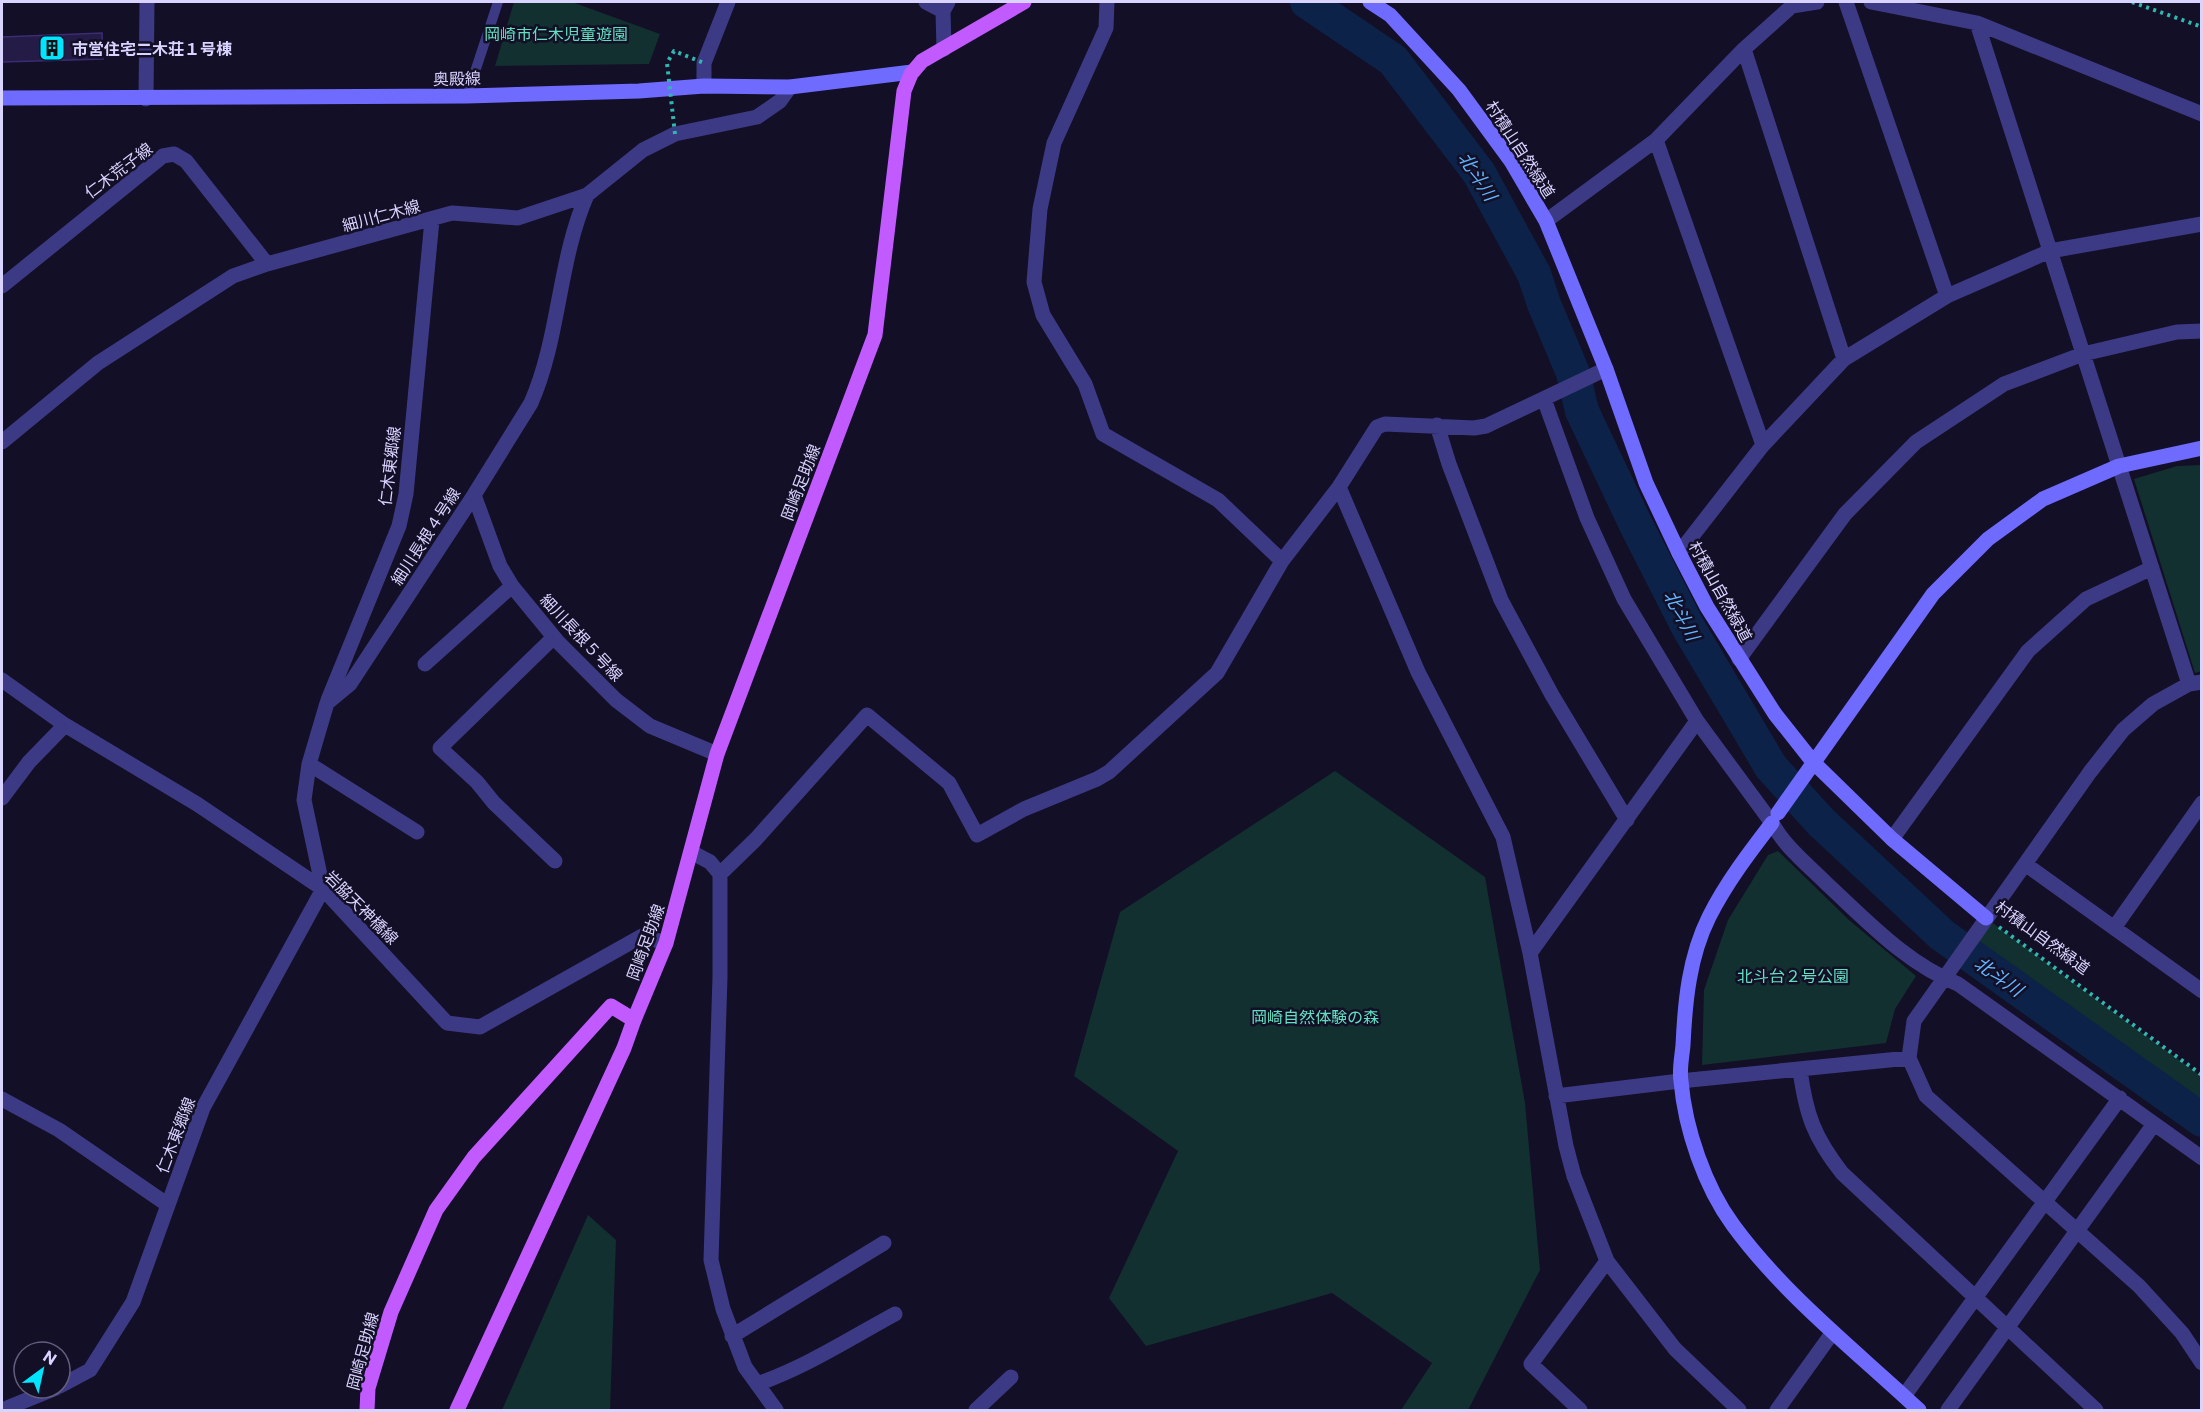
<svg xmlns="http://www.w3.org/2000/svg" width="2203" height="1412" viewBox="0 0 2203 1412" font-family="Commissioner,'Noto Sans JP',sans-serif">
<style>
.green{fill:#12302f}
.lines{fill:none;stroke-linecap:round;stroke-linejoin:round}
.river{stroke:#0c2248;stroke-width:34}
.building{fill:#241b47;stroke:#3b2d73;stroke-width:1.5}
.path{stroke:#2fb8b0;stroke-width:4;stroke-dasharray:3 4.5;stroke-linecap:butt}
.lane{stroke:#3d3a85;stroke-width:10}
.street{stroke:#3d3a85;stroke-width:15}
.secondary{stroke:#6f6bff;stroke-width:15}
.primary{stroke:#c25bff;stroke-width:15}
.path-bridge{stroke:#2fb8b0;stroke-width:4;stroke-dasharray:3 4.5;stroke-linecap:butt}
.labels{text-anchor:middle;dominant-baseline:central;stroke-width:5;stroke-linejoin:round;paint-order:stroke}
.park-label{font-size:16px;fill:#5fe0c0;stroke:#130f26}
.poi-label{font-size:16px;font-weight:bold;fill:#d9d4ff;stroke:#130f26;text-anchor:start}
.street-label{font-size:16px;fill:#d9d4ff;stroke:#130f26}
.water-label{font-size:18px;font-style:italic;fill:#62b6ff;stroke:#130f26}
</style>
<rect width="100%" height="100%" fill="#130f26"/>
<!-- green -->
<path class="green" d="M514 2H572L660 34 649 64 495 66Z
M2201 465 2202 671 2195 673 2134 479 2177 466Z
M1335 771 1485 877 1525 1103 1540 1270 1468 1410H1401L1432 1363 1332 1293 1146 1346 1109 1298 1178 1151 1074 1076 1120 912Z
M1778 851 1849 920 1916 976 1895 1009 1886 1043 1702 1065 1704 990 1728 920 1768 855Z
M1986 918 2201 1076V1115L1968 945Z
M588 1215 616 1240 610 1410H502Z"/>
<g class="lines">
<!-- river -->
<path class="river" d="M1307 2 1393 60 1479 173 1534 274 1544 304 1573 373 1582 411 1637 527 1688 627 1771 767 1821 822 1942 935 2202 1120"/>
</g>
<!-- building -->
<path class="building" d="M102 33 103 59 2 62V37Z"/>
<g class="lines">
<!-- path -->
<path class="path" d="M2132 2 2202 27
M1999 927 2202 1075"/>
<!-- lane -->
<path class="lane" d="M467 96 498 2"/>
<!-- street -->
<path class="street" d="M926 2 943 11
M1107 2 1106 28 1054 143 1040 209 1034 282 1043 315 1085 384 1103 434 1218 500 1282 561
M1846 2 1947 296
M1871 2 1977 23 2202 114
M1977 23 2189 684
M944 49 943 11 948 2
M1744 49 1844 359
M704 86V63L728 2
M146 99 147 2
M1656 140 1763 445
M1546 221 1656 140 1744 49 1792 6 1817 2
M2 286 163 156 174 154 186 161 267 264
M1544 399 1587 518 1624 599 1697 721 1772 823C1785 847 1807 864 1827 884 1867 921 1907 964 1958 984L2202 1158
M1437 425 1449 464 1501 600 1552 695 1627 820
M2 442 98 363 233 276 267 264 452 213 518 218 587 195 643 150 675 134 757 117 780 101 790 87
M1339 487 1418 672 1503 837 1530 953 1566 1146 1574 1176 1607 1261 1675 1349 1739 1410
M474 495 500 566 512 586 558 642 616 700 650 726 717 754
M1679 553 1763 445 1844 359 1947 296 2050 251 2202 224
M554 637 440 748 477 782 494 803 555 861
M1739 659 1845 514 1916 442 2004 384 2083 354 2177 332 2202 331
M425 664 512 586
M2 680 65 725 197 804 323 889 447 1023 480 1027 642 936 666 943
M2202 682 2189 684 2153 704 2123 730 2090 772 1914 1021 1909 1058 1926 1096 2139 1286 2182 1333 2202 1363
M328 700 399 526 406 494 432 220
M309 764 417 832
M2 798 29 762 65 725
M1892 839 2028 651 2086 599 2152 568
M691 852 710 862 720 874V977L711 1260 723 1309 745 1367 776 1410
M2025 864 2202 991
M720 874 756 839 867 715 949 783 977 835 1024 809 1097 779 1109 772 1217 673 1282 561 1339 487 1377 427 1385 424 1474 428 1486 426 1606 369
M323 889 304 800 309 764 327 703 350 684 474 495 531 403C560 337 558 261 587 195
M2114 928 2202 803
M1530 953 1697 721
M1800 1070C1806 1115 1814 1137 1842 1173L2096 1410
M1556 1096 1680 1081 1909 1058
M2 1099 59 1130 168 1205
M732 1336 884 1243
M757 1384C806 1367 849 1339 895 1314
M60 1386 90 1370 133 1302 203 1108 323 889
M1904 1396 2120 1098
M2 1410 56 1388
M976 1410 1011 1377
M1580 1410 1531 1364 1607 1261
M1777 1410 1833 1332
M1948 1410 2154 1124"/>
<!-- secondary -->
<path class="secondary" d="M1370 2 1390 15 1459 90 1511 161 1546 221 1606 369 1646 483 1679 553 1707 607 1775 714 1813 762 1892 839 1986 918
M2 98 467 96 639 91 704 86 790 87 912 72
M1778 813 1933 594 1988 539 2043 499 2119 466 2202 448
M1772 823C1749 853 1726 883 1709 917 1689 957 1685 1002 1683 1045 1682 1057 1679 1070 1681 1081 1685 1129 1705 1187 1733 1225 1785 1296 1856 1351 1919 1410"/>
<!-- primary -->
<path class="primary" d="M367 1410 368 1388 391 1312 436 1210 474 1157 611 1006 634 1020 666 943 717 754 875 335 904 91 911 74 922 61 1024 2
M457 1410 624 1048 634 1020"/>
<!-- path-bridge -->
<path class="path-bridge" d="M675 134 667 63 674 51 704 63"/>
</g>
<!-- icons -->
<defs>
<g id="building-square" transform="scale(1.35)"><rect x="-9" y="-9" width="18" height="18" rx="4" fill="#00e5ff" stroke="#130f26"/><path d="M-4-6H4V6H1V3H-1V6H-4ZM-2.5-4.3h1.7v1.8h-1.7ZM.8-4.3h1.7v1.8H.8ZM-2.5-1h1.7V.8h-1.7ZM.8-1h1.7V.8H.8Z" fill="#111"/></g>
</defs>
<g fill-rule="evenodd">
<use href="#building-square" x="52" y="48"/>
</g>
<g class="labels">
<!-- park labels -->
<g class="park-label">
<text x="556" y="33">岡崎市仁木児童遊園</text>
<text x="1793" y="975">北斗台２号公園</text>
<text x="1315" y="1016">岡崎自然体験の森</text>
</g>
<!-- poi labels -->
<g class="poi-label">
<text x="72" y="48">市営住宅二木荘１号棟</text>
</g>
<!-- street labels -->
<g class="street-label">
<text transform="translate(457 78) rotate(-1)">奥殿線</text>
<text transform="translate(1521 149) rotate(57)">村積山自然緑道</text>
<text transform="translate(118 170) rotate(-37)">仁木荒子線</text>
<text transform="translate(381 215) rotate(-15)">細川仁木線</text>
<text transform="translate(389 466) rotate(-83)">仁木東郷線</text>
<text transform="translate(800 482) rotate(-69)">岡崎足助線</text>
<text transform="translate(425 536) rotate(-57)">細川長根４号線</text>
<text transform="translate(1721 591) rotate(61)">村積山自然緑道</text>
<text transform="translate(582 637) rotate(47)">細川長根５号線</text>
<text transform="translate(362 907) rotate(45)">岩脇天神橋線</text>
<text transform="translate(2043 937) rotate(36)">村積山自然緑道</text>
<text transform="translate(645 942) rotate(-70)">岡崎足助線</text>
<text transform="translate(175 1135) rotate(-69)">仁木東郷線</text>
<text transform="translate(362 1351) rotate(-75)">岡崎足助線</text>
</g>
<!-- water labels -->
<g class="water-label">
<text transform="translate(1478 176) rotate(57)">北斗川</text>
<text transform="translate(1682 615) rotate(62)">北斗川</text>
<text transform="translate(1999 976) rotate(35)">北斗川</text>
</g>
</g>
<!-- border -->
<rect width="2203" height="1412" fill="none" stroke="#d9d4ff" stroke-width="6"/>
<!-- north arrow -->
<g transform="translate(42 1370) rotate(33)"><circle r="28" fill="#130f26" stroke="#625e7d" stroke-width="1.5"/>
<path d="M0-4.5L10 22L0 15L-10 22Z" fill="#00e5ff"/>
<text y="-9" font-size="16" font-weight="bold" text-anchor="middle" fill="#d9d4ff">N</text>
</g>
</svg>
